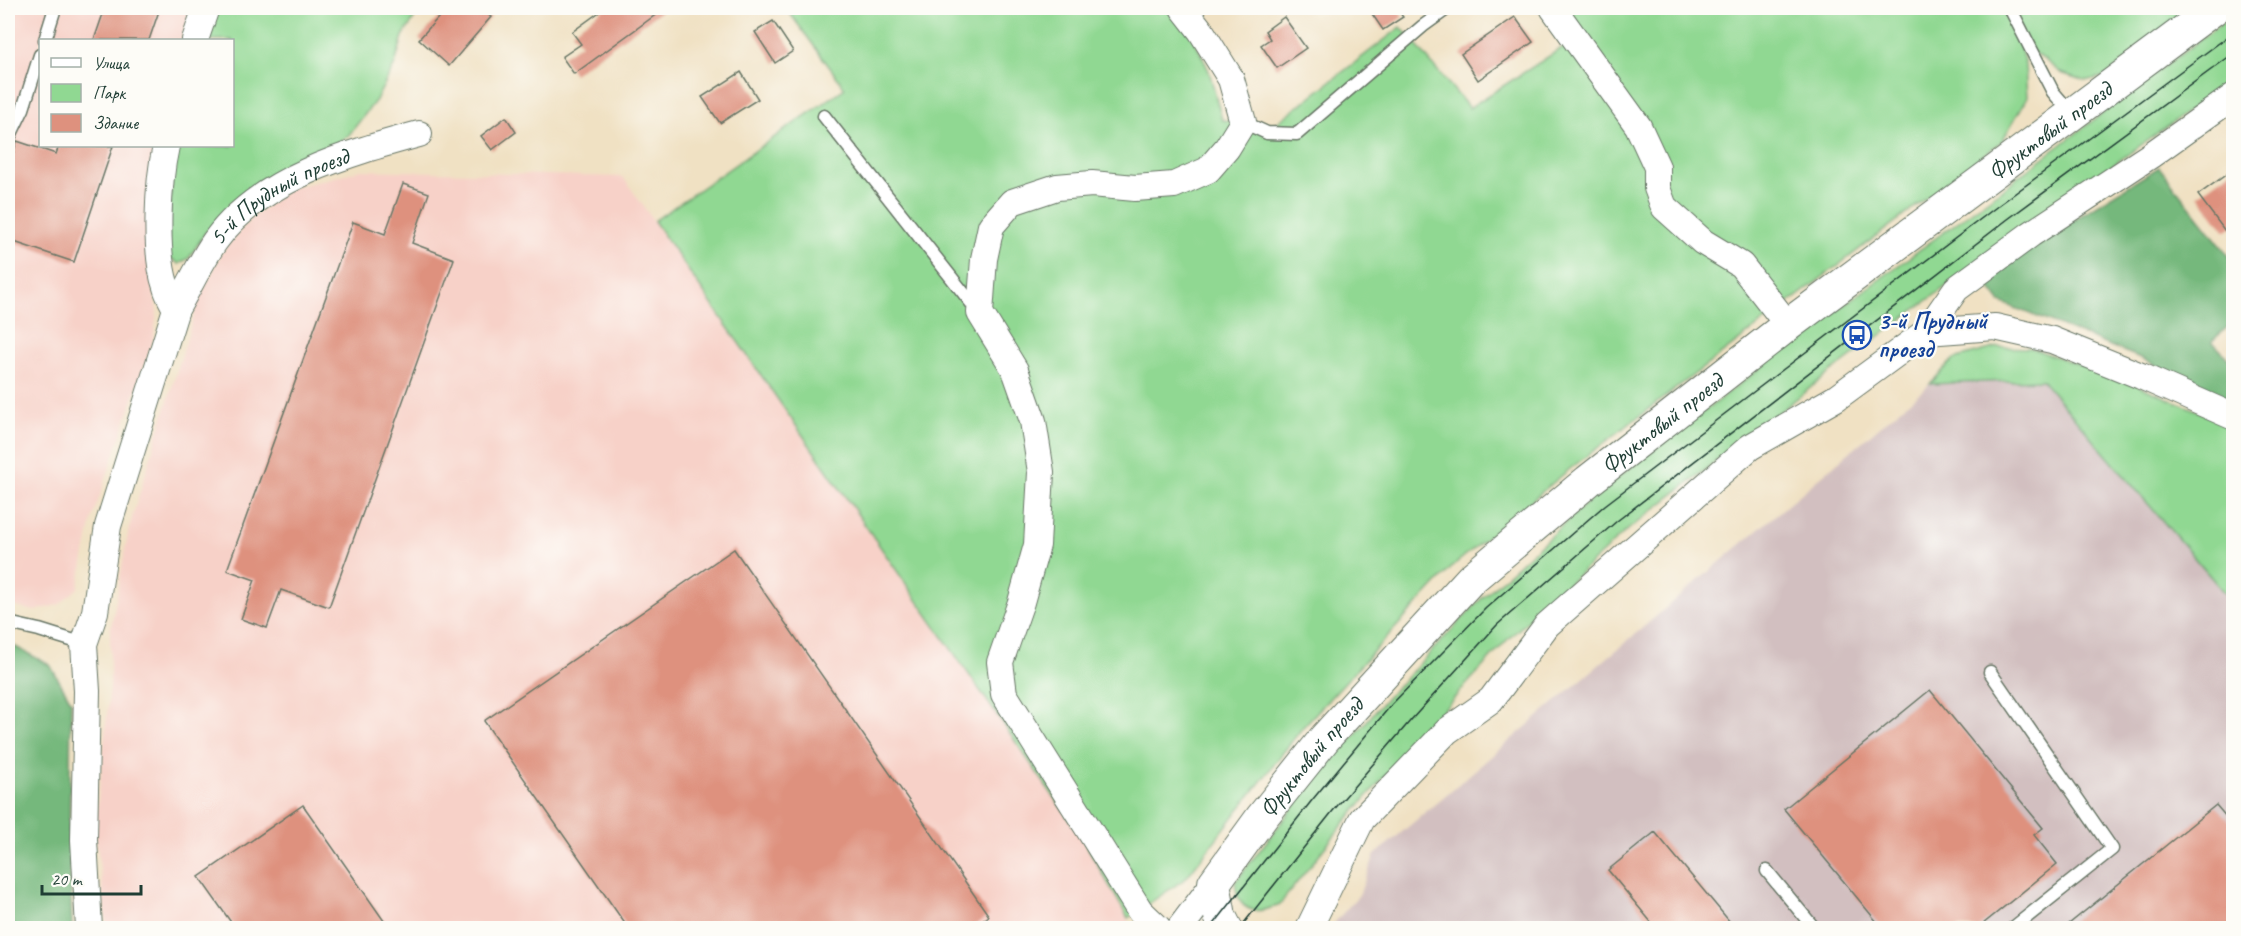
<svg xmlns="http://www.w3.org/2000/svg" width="2241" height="936" viewBox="0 0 2241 936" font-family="Caveat,sans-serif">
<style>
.built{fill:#f7d1c8}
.industrial{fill:#d2bfc0}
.green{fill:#90d892;stroke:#588a63;stroke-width:1.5}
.forest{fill:#74b87c;stroke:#4a7a58;stroke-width:1.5}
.building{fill:#de917e}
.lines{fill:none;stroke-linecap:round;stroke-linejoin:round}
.service-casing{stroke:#687666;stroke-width:15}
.minor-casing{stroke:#687666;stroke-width:28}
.tertiary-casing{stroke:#687666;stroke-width:34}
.service{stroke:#fff;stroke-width:12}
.minor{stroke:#fff;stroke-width:26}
.tertiary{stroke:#fff;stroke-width:32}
.tram{stroke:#1f3d34;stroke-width:1.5}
.labels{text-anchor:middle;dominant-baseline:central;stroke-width:4.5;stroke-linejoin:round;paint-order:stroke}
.street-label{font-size:24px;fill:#1f3d34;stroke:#fdfcf7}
.transit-label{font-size:24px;font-weight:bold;fill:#164399;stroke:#fdfcf7;text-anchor:start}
</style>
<rect width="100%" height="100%" fill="#fdfcf7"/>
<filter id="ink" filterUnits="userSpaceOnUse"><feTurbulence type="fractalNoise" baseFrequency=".0167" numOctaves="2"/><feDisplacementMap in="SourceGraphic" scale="12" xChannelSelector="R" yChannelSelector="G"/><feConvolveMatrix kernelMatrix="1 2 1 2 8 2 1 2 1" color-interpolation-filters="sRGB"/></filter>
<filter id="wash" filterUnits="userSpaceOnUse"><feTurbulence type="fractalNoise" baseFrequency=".008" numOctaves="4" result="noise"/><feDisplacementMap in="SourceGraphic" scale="24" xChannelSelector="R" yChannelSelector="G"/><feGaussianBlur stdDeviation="1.35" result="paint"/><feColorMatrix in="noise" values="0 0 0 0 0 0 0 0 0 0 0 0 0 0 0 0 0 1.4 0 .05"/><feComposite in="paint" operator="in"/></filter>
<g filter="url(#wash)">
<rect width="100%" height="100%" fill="#f0e1c3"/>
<!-- built -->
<path class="built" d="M8 8H192L181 40H40V146H154L147 254 157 312 153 341 92 519 78 588 60 604 35 611 8 605Z
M361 170 623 177 1081 836 1128 918V928H107L95 828 110 687V633L129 528 198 302 223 251 251 219 289 189Z"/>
<!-- industrial -->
<path class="industrial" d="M2042 379 2233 603V928H1330L1359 895 1375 855 1930 384Z"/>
<!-- green -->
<path class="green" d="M215 8H421L403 36 395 64 376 100 348 136 307 163 238 200 205 233 189 258 179 264 167 255 174 146H232V40H205Z
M786 8H1171L1193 37 1209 71 1222 120 1274 125 1401 27 1469 108 1565 46 1541 8H2195L2106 76 2085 81 2061 73 2042 58 2019 43 2025 65 2027 98 2002 141 1571 468 1455 564 1303 727 1186 878 1128 918 1081 836 654 221 845 88Z
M2233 15V79L2021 231 1823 378 1625 532 1508 639 1424 731 1345 822 1280 904C1268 910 1250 916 1240 901 1237 897 1236 888 1235 882L1302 796 1385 700 1483 597 1598 493 1798 339 1993 196Z
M1998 347 2031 348 2137 385 2233 426V603L2042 380 1930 384 1954 359Z"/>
<!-- forest -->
<path class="forest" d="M2159 167 2233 261V322L2212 341 2233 364V402L2143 359 2000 302 1985 282 2038 242Z
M8 643 50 665 71 701 69 842 72 928H8Z"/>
<g id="blocks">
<!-- building -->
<path class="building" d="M105 8H160L149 40H94Z
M447 8H480L491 17 449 66 419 39Z
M605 8H665L574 74 562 57 581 44 572 32Z
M1368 8H1396L1403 17 1383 30Z
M1284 17 1306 48 1277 68 1261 45 1270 39 1265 31Z
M1515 17 1533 42 1478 80 1461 54Z
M773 21 793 51 775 63 755 32Z
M741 72 758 99 720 123 702 97Z
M506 117 516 132 492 150 481 136Z
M17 141 56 154 59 146H113L74 262 8 240V170Z
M2234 169V225L2225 231 2198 195Z
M403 184 429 193 412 243 454 259 329 607 281 590 267 628 241 619 255 580 227 570 353 222 385 234Z
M734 549 989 916 971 928H628L484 721Z
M1930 690 2043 828 2034 835 2057 864 1978 928H1882L1784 809Z
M303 805 389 928H235L199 877Z
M2216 805 2234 826V928H2064Z
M1655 832 1735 928H1656L1608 870Z"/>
</g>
</g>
<g filter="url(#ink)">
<use href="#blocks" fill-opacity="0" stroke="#687666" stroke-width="1.5"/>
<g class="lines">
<!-- service casing -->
<g class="service-casing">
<path id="service" d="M2010 8 2053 92 2071 113
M45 40 55 8
M824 116 977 310
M1243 122 1267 133 1297 134 1423 26 1448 8
M8 140 23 109 40 55
M8 623 39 630 84 644
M1990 672 2112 849 2013 928
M1767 871 1814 928"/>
</g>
<!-- minor casing -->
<g class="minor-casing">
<g id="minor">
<path d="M1553 8 1638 126 1657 167V188L1664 207 1703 242 1741 265 1788 325"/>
<path d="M195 40 206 8"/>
<path id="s1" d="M176 309C189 287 201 261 215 241 260 178 349 153 419 134"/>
<path d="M1926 332 1995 327 2052 340 2141 376 2234 417"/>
<path d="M89 928 84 840 87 691 84 644 95 612 108 526 176 309C173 302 168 295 166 287 154 253 158 181 166 146"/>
<path d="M1158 928 1140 911 1004 694 1000 662 1021 602 1037 545 1041 472 1033 421 1015 370 980 313 984 259 991 226 1012 202 1057 187 1092 184 1135 188 1174 185 1208 170 1227 148 1243 122 1231 79 1201 31 1183 8"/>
<path d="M1180 928 1214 883"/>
<path d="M1309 928 1362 819 1447 731 1491 700 1547 625 1750 447 1836 398 1926 332 1956 289 2031 234 2151 155 2234 96"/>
</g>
</g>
<!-- tertiary casing -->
<g class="tertiary-casing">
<g id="tertiary">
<path id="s2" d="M1226 928 1220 916 1214 883 1262 817 1325 738 1471 579 1588 481 1788 325 2215 8"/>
</g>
</g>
<!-- service -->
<use href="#service" class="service"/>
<!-- minor -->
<use href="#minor" class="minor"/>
<!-- tertiary -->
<use href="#tertiary" class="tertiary"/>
<!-- tram -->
<path class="tram" d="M1211 928 1313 799 1392 704 1486 608 1605 505 1999 205 2234 32
M1240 928 1332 812 1411 720 1497 625 1617 521 2008 219 2234 53"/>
</g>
</g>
<!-- icons -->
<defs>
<g id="bus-ring" transform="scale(1.5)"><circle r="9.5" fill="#fdfcf7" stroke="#1a4fb4" stroke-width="1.5"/><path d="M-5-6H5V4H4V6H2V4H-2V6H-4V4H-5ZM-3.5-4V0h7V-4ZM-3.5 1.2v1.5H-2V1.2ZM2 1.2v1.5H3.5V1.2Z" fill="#1a4fb4"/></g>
</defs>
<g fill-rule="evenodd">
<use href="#bus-ring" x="1857" y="335"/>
</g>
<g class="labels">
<!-- street labels -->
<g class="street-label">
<text stroke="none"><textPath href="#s2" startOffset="1178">Фруктовый проезд</textPath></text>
<text stroke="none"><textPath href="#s1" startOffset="158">5-й Прудный проезд</textPath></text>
<text stroke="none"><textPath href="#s2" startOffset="692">Фруктовый проезд</textPath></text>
<text stroke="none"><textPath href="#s2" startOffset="206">Фруктовый проезд</textPath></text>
</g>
<!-- transit labels -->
<g class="transit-label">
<text x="1878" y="321">3-й Прудный<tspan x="1878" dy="28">проезд</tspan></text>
</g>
</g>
<!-- margin -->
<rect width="2241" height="936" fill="none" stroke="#fdfcf7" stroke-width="30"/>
<!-- legend -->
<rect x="39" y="39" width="195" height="108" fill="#fdfcf7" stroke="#a4b0a9" stroke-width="1.5"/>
<rect x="51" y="58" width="30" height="9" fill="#ffffff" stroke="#a4b0a9" stroke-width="1.5"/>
<text x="93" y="69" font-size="18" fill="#1f3d34">Улица</text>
<rect x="51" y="84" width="30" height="18" fill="#90d892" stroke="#a4b0a9" stroke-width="1.5"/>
<text x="93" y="99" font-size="18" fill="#1f3d34">Парк</text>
<rect x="51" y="114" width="30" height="18" fill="#de917e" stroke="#a4b0a9" stroke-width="1.5"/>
<text x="93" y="129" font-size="18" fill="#1f3d34">Здание</text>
<!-- scale -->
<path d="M42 885v9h99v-9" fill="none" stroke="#1f3d34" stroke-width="3"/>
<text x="51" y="885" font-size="18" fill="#1f3d34" stroke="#fdfcf7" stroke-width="4.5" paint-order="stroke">20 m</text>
</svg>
